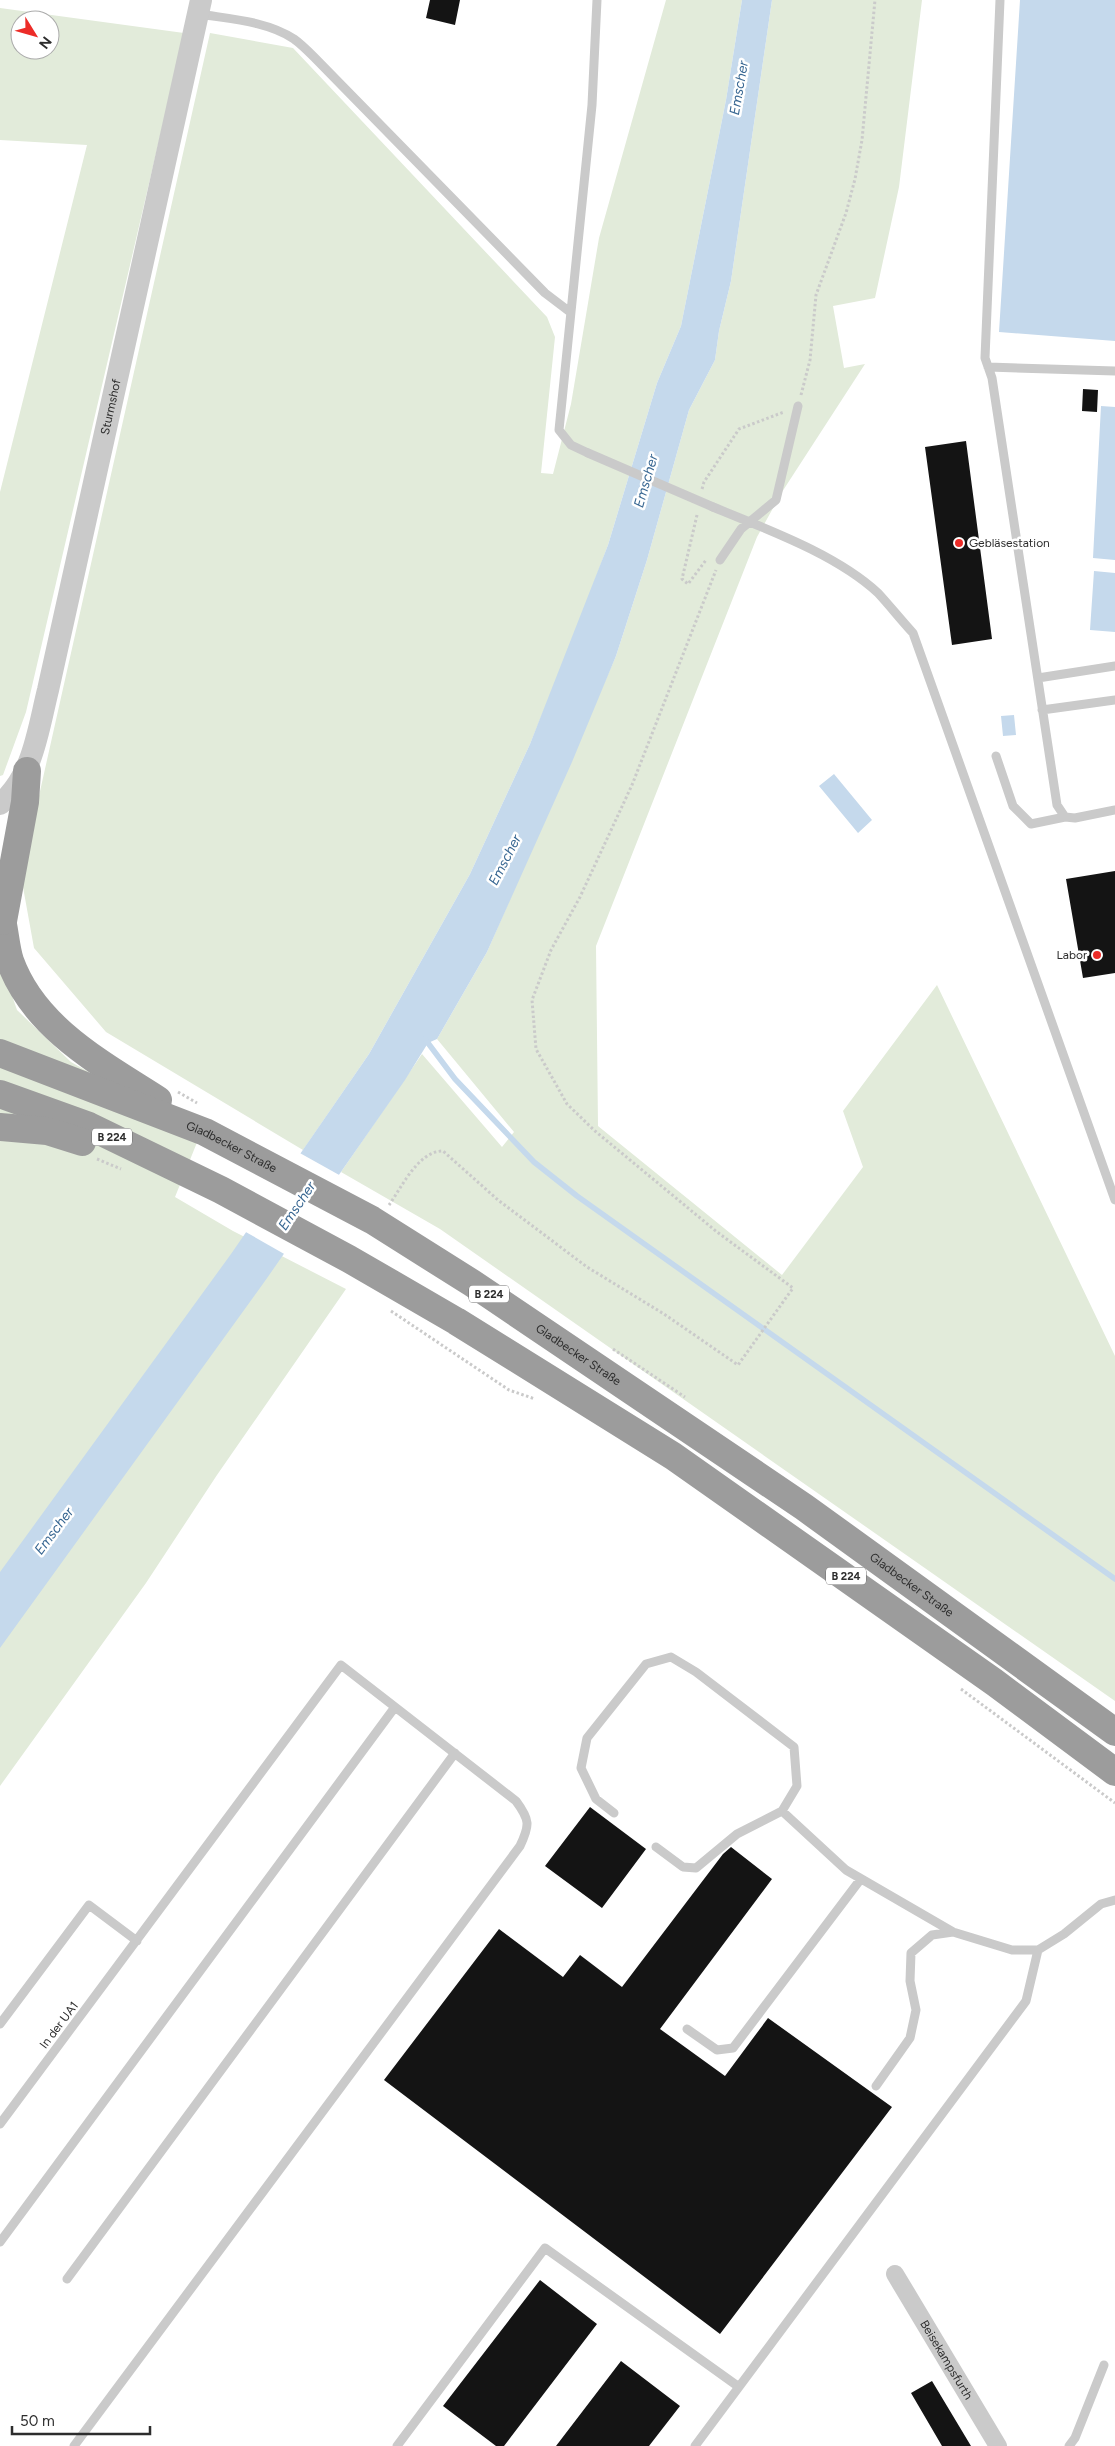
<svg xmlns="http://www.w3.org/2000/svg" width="1115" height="2446" viewBox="0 0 1115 2446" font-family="Figtree,sans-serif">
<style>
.green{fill:#e2ebda;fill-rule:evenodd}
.water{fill:#c5d9ec}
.pier{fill:#fff}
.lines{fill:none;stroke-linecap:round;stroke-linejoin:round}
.stream{stroke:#c5d9ec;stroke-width:5.5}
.building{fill:#141414}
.path{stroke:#cacaca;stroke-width:3;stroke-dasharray:2.5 2.5;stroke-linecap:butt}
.service{stroke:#cacaca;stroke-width:9}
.minor{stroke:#cacaca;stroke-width:18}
.tertiary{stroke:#cacaca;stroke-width:22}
.trunk{stroke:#9c9c9c;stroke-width:28}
.service-bridge{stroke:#cacaca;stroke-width:9}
.poi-dot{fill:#ec2c28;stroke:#fff;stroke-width:2}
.labels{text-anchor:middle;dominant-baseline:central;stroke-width:5;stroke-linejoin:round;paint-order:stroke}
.shield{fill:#fff;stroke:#6c6c6c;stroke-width:1}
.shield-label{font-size:11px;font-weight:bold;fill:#2d2d2d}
.street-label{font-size:12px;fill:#2d2d2d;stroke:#fff}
.poi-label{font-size:12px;fill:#2d2d2d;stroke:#fff;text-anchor:start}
.water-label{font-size:14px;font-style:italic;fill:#386792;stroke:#fff}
</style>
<rect width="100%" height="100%" fill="#fff"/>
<!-- green -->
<path class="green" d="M666 0H742L726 100 681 326 657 383 608 545 572 641 530 744 470 874 369 1054 303 1150 106 1032 34 948 21 876 210 33 293 48 547 317 555 337 541 473 553 474 571 404 599 238Z
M772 0H922L899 187 875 298 833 306 844 368 865 364 782 492 757 537 596 946 598 1126 782 1275 863 1167 843 1111 937 985 1115 1356V1701L440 1229 341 1172 422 1054 502 1147 514 1132 437 1039 487 952 616 656 647 560 689 410 715 360 719 331 731 281Z
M0 8 184 33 26 712 3 775 0 776V492L87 145 0 140ZM20 20H50V50H20Z
M0 961 17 1010 71 1062 200 1135 175 1197 233 1231 346 1289 217 1475 146 1583 0 1786Z"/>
<!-- water -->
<path class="water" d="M742 0H772L731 281 719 331 715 360 689 410 647 560 616 656 572 762 487 952 437 1039 428 1043 405 1080 265 1281 0 1648V1572L231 1254 369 1054 470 874 530 744 608 545 657 383 681 326 726 100Z
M1020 0H1115V341L999 332Z
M1101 406 1115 407V560L1093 558Z
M1094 571 1115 573V632L1090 630Z
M1014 715 1016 735 1003 736 1001 716Z
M834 774 872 820 858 833 819 786Z"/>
<!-- pier -->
<path class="pier" d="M298 1152 341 1176 286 1255 244 1231Z"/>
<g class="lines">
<!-- stream -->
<path class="stream" d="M425 1039 455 1079 534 1162 577 1196 1115 1579"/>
</g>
<!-- building -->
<path class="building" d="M430 0H460L455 25 426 18Z
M1083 389 1098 390 1097 412 1082 411Z
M966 441 992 639 952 645 925 447Z
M1115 871V973L1083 978 1066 879Z
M590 1807 646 1849 602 1908 545 1866Z
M731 1847 772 1879 660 2029 725 2076 768 2018 892 2107 720 2334 384 2080 499 1929 563 1977 580 1955 622 1987 723 1854Z
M540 2280 597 2324 504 2446H496L443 2406Z
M621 2361 680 2406 649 2446H556Z
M932 2381 971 2446H942L911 2393Z"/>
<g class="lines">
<!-- path -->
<path class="path" d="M801 395 810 360 816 295 846 213 855 179 862 140 875 0
M702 489 704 482 739 429 784 412
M697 515 682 579 688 584 706 560
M178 1092 197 1103
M97 1159 121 1169
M389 1205C402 1187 418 1151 443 1151L498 1200 587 1267 664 1314 738 1365 793 1288 717 1232 595 1131 567 1104 536 1049 532 1000 551 950 580 897 632 785 716 570
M391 1311 509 1390 535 1399
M613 1349 685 1397
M961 1689 1115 1803"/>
<!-- service -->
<path class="service" d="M1000 0 985 358 992 378 1057 805 1065 817 1075 818 1115 810
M199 14C229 19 267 21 294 39 301 44 308 51 314 57L545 293 570 312
M988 367 1115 371
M588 453 571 445 559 430 592 105 597 0
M713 507C766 529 836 554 878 593 890 606 901 620 913 633L1115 1200
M720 560 741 529 776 500 798 406
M1038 678 1115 666
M1042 710 1115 700
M996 756 1013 806 1031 824 1065 817
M614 1813 596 1799 581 1768 587 1738 646 1664 671 1657 696 1672 794 1747 797 1786 782 1811 846 1870 953 1932 1012 1950H1038
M656 1847 683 1867 696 1868 737 1834 782 1811
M0 2024 89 1905 137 1941
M687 2029 717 2050 733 2048 860 1880
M876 2086 910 2038 916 2010 910 1981 911 1953 932 1935 953 1932
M0 2124 341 1665 516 1801C530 1820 530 1825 520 1846L74 2446
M0 2242 395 1707
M67 2279 455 1753
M397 2446 545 2248 739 2387
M695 2446 1026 2001 1038 1950 1064 1934 1101 1904 1115 1900
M1069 2446 1075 2438 1104 2365"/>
<!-- minor -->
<path class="minor" id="s1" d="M895 2274 998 2446"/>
<!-- tertiary -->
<path class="tertiary" id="s2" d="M0 804C33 777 38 730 48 690L201 0"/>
<!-- trunk -->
<g class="trunk">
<path d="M0 912C5 928 5 945 10 961 34 1028 102 1064 158 1100"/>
<path d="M3 921 25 802 27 771"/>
<path id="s3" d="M0 1053 205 1132 372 1220 472 1283 804 1507 1115 1732"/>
<path d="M0 1094 89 1126 221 1190 349 1259 456 1321 673 1456 994 1682 1115 1772"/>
<path d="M0 1127 47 1131 82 1142"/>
</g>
<!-- service-bridge -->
<path class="service-bridge" d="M588 453 713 507"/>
</g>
<!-- markers -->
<g class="poi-dot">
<circle cx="959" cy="543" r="5"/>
<circle cx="1097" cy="955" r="5"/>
</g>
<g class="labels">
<!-- shield labels -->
<g class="shield">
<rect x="92" y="1128.5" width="40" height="17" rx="4"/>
<rect x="469" y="1285.5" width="40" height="17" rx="4"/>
<rect x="826" y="1567.5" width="40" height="17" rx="4"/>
</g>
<g class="shield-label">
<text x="112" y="1137">B 224</text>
<text x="489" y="1294">B 224</text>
<text x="846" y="1576">B 224</text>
</g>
<!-- street labels -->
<g class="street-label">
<text stroke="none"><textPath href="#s2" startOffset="416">Sturmshof</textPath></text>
<text stroke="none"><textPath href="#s3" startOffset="250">Gladbecker Straße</textPath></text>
<text stroke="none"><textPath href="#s3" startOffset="655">Gladbecker Straße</textPath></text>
<text stroke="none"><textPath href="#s3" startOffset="1060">Gladbecker Straße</textPath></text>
<text transform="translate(59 2025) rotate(-53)">In der UA1</text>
<text stroke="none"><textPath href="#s1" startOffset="100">Beisekampsfurth</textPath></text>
</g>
<!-- poi labels -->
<g class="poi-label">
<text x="969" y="543">Gebläsestation</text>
<text x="1087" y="955" text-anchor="end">Labor</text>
</g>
<!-- water labels -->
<g class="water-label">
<text transform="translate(739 88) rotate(-80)">Emscher</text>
<text transform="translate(646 481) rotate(-74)">Emscher</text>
<text transform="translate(505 860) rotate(-63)">Emscher</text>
<text transform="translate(297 1206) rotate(-56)">Emscher</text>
<text transform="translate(54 1531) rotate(-53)">Emscher</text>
</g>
</g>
<!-- north arrow -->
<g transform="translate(35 35) rotate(127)"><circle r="24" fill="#ffffff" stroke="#ababab"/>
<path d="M0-4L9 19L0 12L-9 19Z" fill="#ec2c28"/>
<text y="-8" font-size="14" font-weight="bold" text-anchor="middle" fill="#2d2d2d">N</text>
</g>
<!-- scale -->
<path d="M12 2426v8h138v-8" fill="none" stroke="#2d2d2d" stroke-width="2.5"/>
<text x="20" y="2426" font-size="15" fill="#2d2d2d" stroke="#ffffff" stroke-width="4" paint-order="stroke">50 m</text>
</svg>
